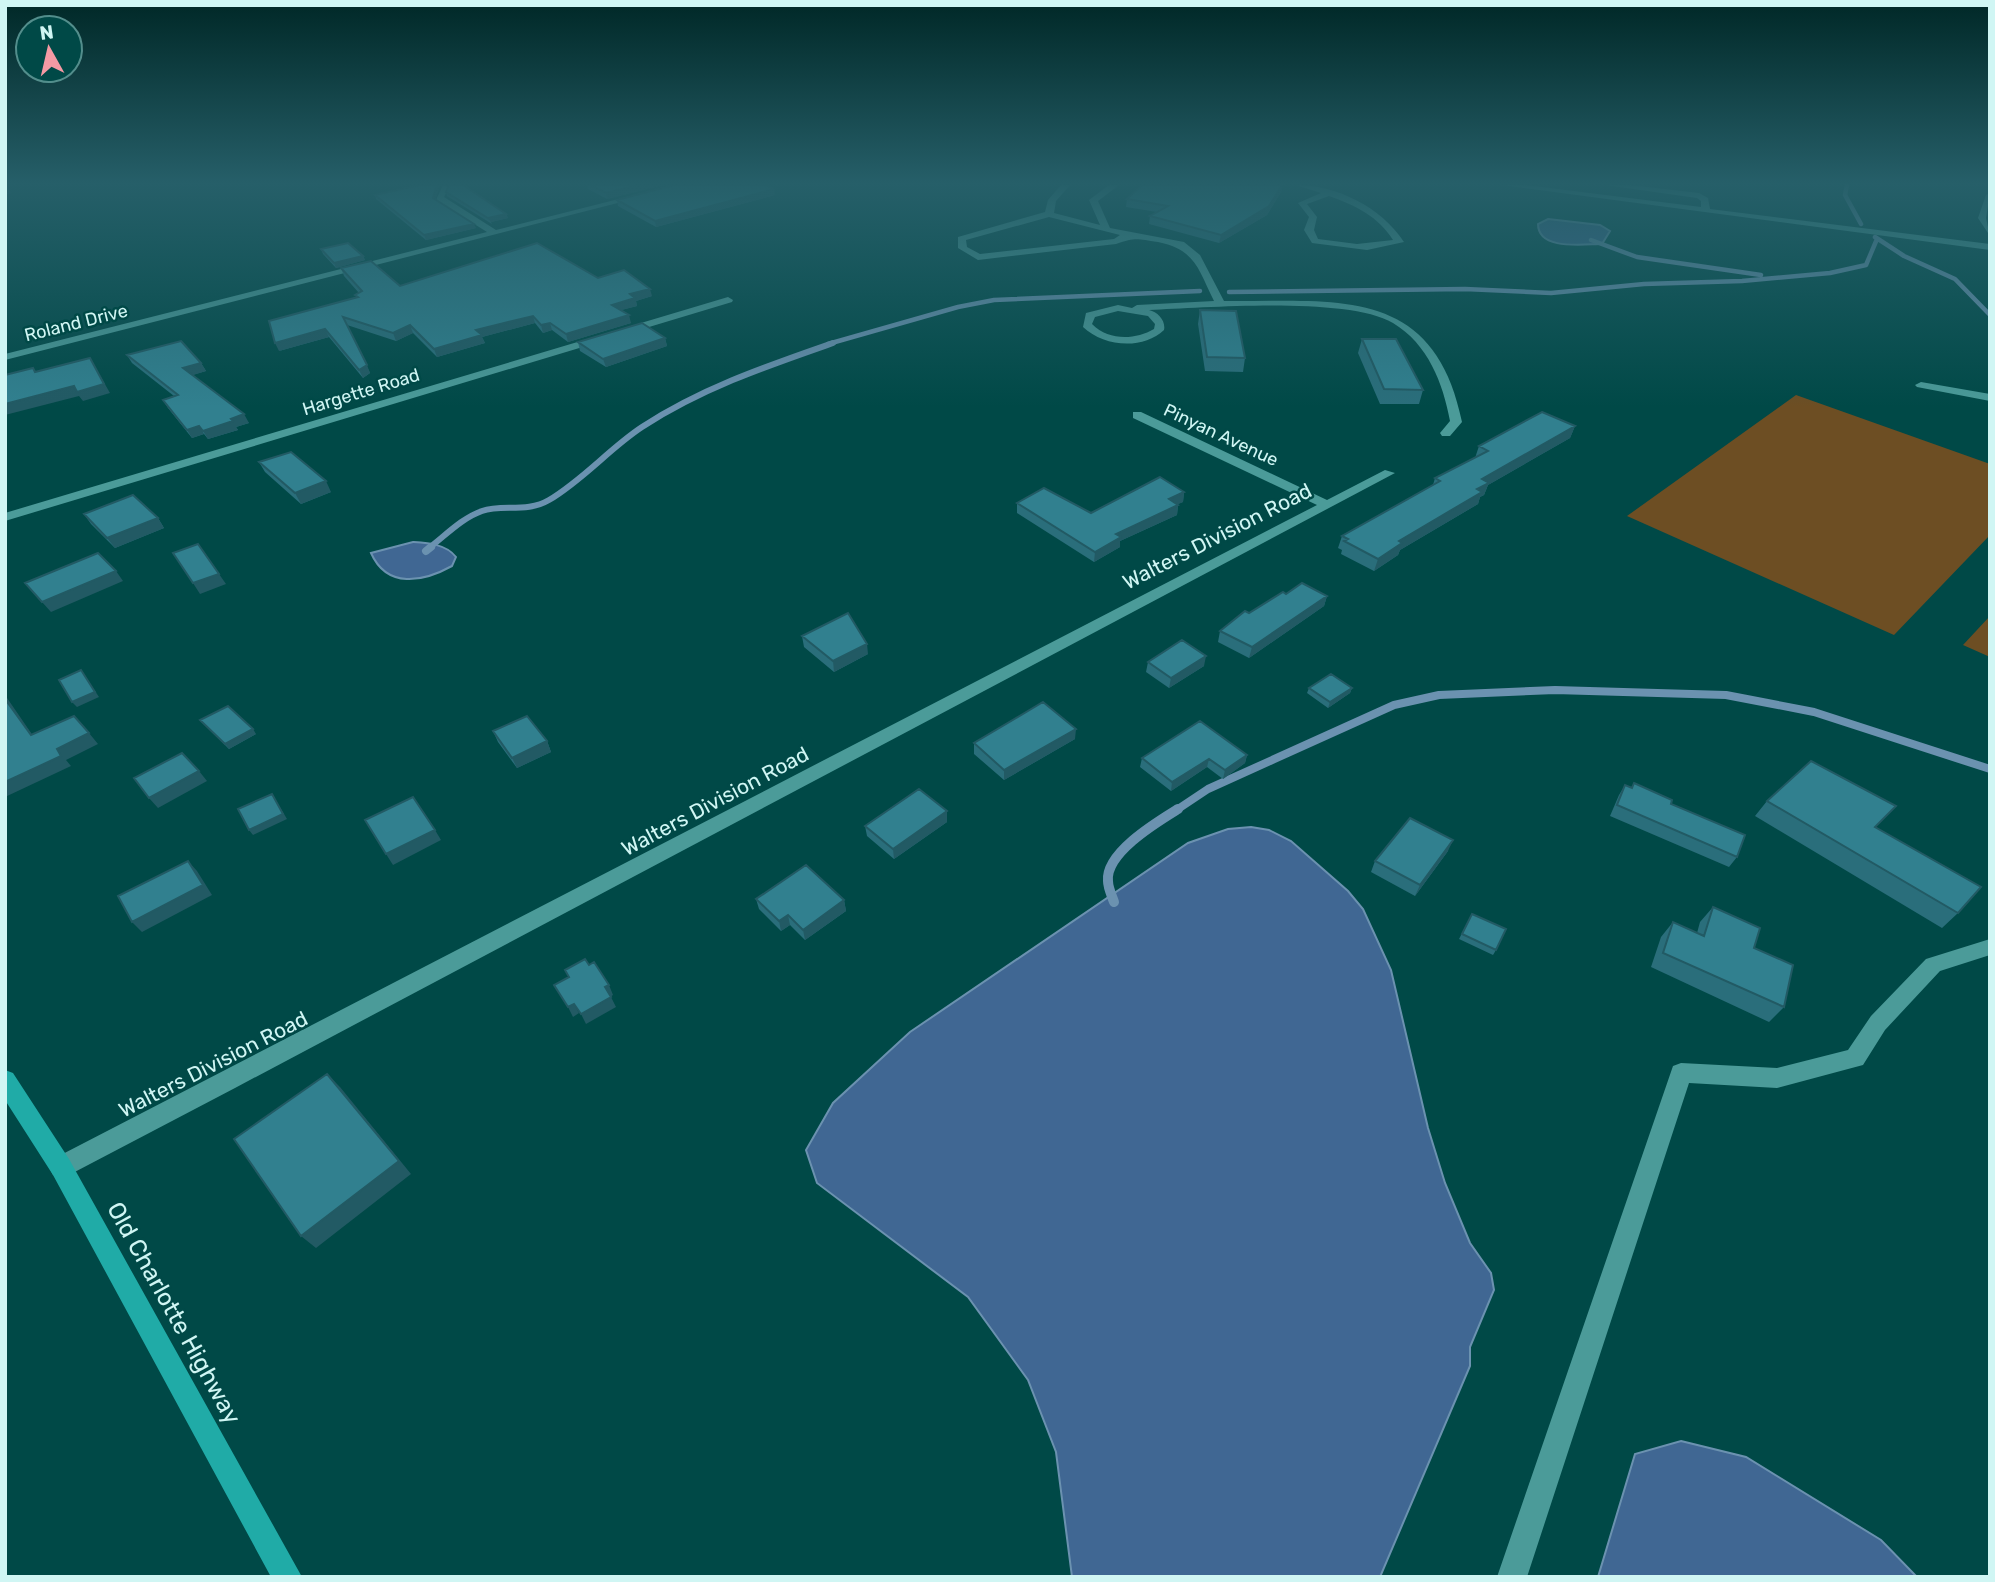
<svg xmlns="http://www.w3.org/2000/svg" width="1995" height="1582" viewBox="0 0 1995 1582" font-family="Rubik,sans-serif">
<style>
.green{fill:#6d4e23}
.water{fill:#406793;stroke:#6b92b0;stroke-width:2}
.lines{fill:none;stroke-linecap:round;stroke-linejoin:round}
.stream-far3{stroke:#6b92b0;stroke-width:4.5}
.stream-far2{stroke:#6b92b0;stroke-width:6}
.stream-far1{stroke:#6b92b0;stroke-width:8}
.stream{stroke:#6b92b0;stroke-width:10}
.minor{fill:#4b9b99;fill-rule:evenodd}
.major{fill:#20aba7;fill-rule:evenodd}
.wall{fill:#2a6e7b}
.shaded-wall{fill:#225a64}
.building{fill:#31808f;stroke:#225a64;stroke-width:2}
.labels{text-anchor:middle;dominant-baseline:central;stroke-width:5;stroke-linejoin:round;paint-order:stroke}
.far-street-label{font-size:18px;fill:#d0f6f4;stroke:#004947}
.street-label{font-size:21px;fill:#d0f6f4;stroke:#004947}
.near-street-label{font-size:24px;fill:#d0f6f4;stroke:#004947}
</style>
<rect width="100%" height="100%" fill="#004947"/>
<!-- green -->
<path class="green" d="M1796 395 1990 464V535L1894 635 1627 516Z
M1990 616V657L1963 645Z"/>
<!-- water -->
<path class="water" d="M1548 219 1600 225 1610 231 1602 244C1584 244 1538 251 1538 224Z
M413 542C428 543 446 544 456 557L452 566C423 582 387 589 371 553Z
M1251 827 1269 830 1291 841 1348 891 1363 909 1391 970 1428 1128 1445 1183 1470 1243 1491 1273 1494 1290 1470 1347V1366L1380 1577H1072L1056 1452 1028 1380 968 1297 817 1183 806 1150 833 1103 910 1032 1188 843 1228 829Z
M1681 1441 1746 1457 1881 1540 1917 1577H1598L1635 1454Z"/>
<g class="lines">
<!-- stream-far3 -->
<path class="stream-far3" d="M1847 185 1845 195 1861 224
M1875 237 1904 256 1955 279 1990 315
M1591 240 1637 257 1761 275
M1229 292 1465 289 1551 293 1644 284 1742 281 1830 273 1866 265 1877 239
M828 344 958 307 994 300 1200 291"/>
<!-- stream-far2 -->
<path class="stream-far2" d="M429 548C446 535 462 518 482 511 502 504 527 513 549 500 583 480 610 448 642 427 702 388 767 366 833 343"/>
<!-- stream-far1 -->
<path class="stream-far1" d="M426 551 431 547
M1175 811 1208 789 1394 705 1439 695 1555 690 1726 695 1814 712 1990 769"/>
<!-- stream -->
<path class="stream" d="M1114 902C1112 896 1108 888 1108 881 1105 853 1157 822 1178 809"/>
<!-- minor -->
<path class="minor" d="M443 185 449 187 444 197 496 230 674 185H688L5 360V354L487 232 436 200Z
M1061 185H1070L1056 201 1054 213 1100 225 1089 200 1109 185H1119L1098 201 1110 228 1184 242 1200 255 1224 301C1336 302 1434 284 1462 422L1450 436H1442L1440 433 1450 421C1443 383 1428 344 1393 323 1346 296 1205 308 1149 310 1158 312 1166 321 1164 330 1143 350 1104 347 1083 327L1086 313 1118 305 1132 308 1137 305 1214 301C1198 269 1196 250 1158 242 1137 239 1136 237 1116 244L978 260 958 248V237L1045 212 1048 200ZM1049 217 1120 235 1114 239 980 254 967 247 966 240ZM1118 311 1148 316 1155 324 1154 329C1135 340 1109 341 1092 324L1095 317Z
M1296 185C1337 185 1381 207 1404 242L1367 250 1312 243 1304 230 1309 217 1298 203 1321 193ZM1329 196C1355 205 1379 217 1393 240L1357 244 1318 239 1314 230 1317 217 1307 204Z
M1502 185H1526L1701 207V201L1697 198 1605 185H1630L1699 193 1708 198 1710 209 1990 244V250Z
M1990 193 1986 218 1990 236 1978 218 1986 195Z
M728 297 733 300 732 302 5 521V513Z
M1921 382 1990 394V401L1917 387 1915 385Z
M1133 412H1141L1327 500 1385 470 1395 473 235 1088 69 1175 61 1178 53 1175 49 1167 53 1159 1317 505 1133 418Z
M1990 939V955L1940 971 1885 1030 1863 1065 1777 1088 1689 1083 1527 1577H1497L1673 1066 1681 1063 1777 1068 1848 1050 1871 1016 1926 959Z"/>
<!-- major -->
<path class="major" d="M5 1070 13 1073 69 1159 302 1577H271L53 1175 5 1100Z"/>
</g>
<!-- wall -->
<path class="wall" d="M420 185H440L435 200 476 228 426 240 376 199 375 195Z
M587 185H663L607 199 588 189Z
M1282 185 1281 192 1267 215 1219 243 1149 224 1150 216 1157 212 1126 207 1127 199Z
M446 192 506 214 508 218 491 222 492 224 447 196Z
M775 195 656 227 618 206 617 200Z
M321 249 363 256 365 260 336 268 323 254Z
M341 268 400 286 598 278 652 296 636 301 637 306 621 310 631 323 568 342 552 330 543 333 535 323 482 337 485 343 437 357 413 333 396 341 347 325 370 373 363 378 329 337 279 351 357 298 355 295 359 293 344 276Z
M1200 310 1245 358 1243 372 1205 371 1198 324Z
M665 338 667 346 606 367 580 351 578 342Z
M1362 339 1423 390 1419 404H1380L1358 353Z
M127 355 201 363 206 371 192 375 249 423 236 427 238 430 208 439 204 434 192 438 168 408 163 400 174 396 132 363Z
M1575 426 1570 438 1488 485 1484 495 1480 497 1478 504 1400 550 1398 555 1374 571 1341 554 1342 550 1338 548 1342 536 1433 485 1435 478 1475 458 1479 446Z
M259 462 331 492 301 504 265 472Z
M1184 492 1183 502 1177 504 1178 505 1177 515 1120 541V547L1094 562 1017 513V503L1091 513Z
M84 514 158 518 164 528 115 548 91 524Z
M1286 594 1327 596 1324 606 1249 658 1218 642 1220 631 1249 613Z
M802 636 868 654 834 672 804 647Z
M1148 662 1204 666 1169 688 1146 672Z
M1309 688H1352L1350 693 1328 708 1307 693Z
M200 720 256 734 229 749Z
M493 731 547 741 551 752 517 768 498 742Z
M1075 739 1004 780 974 754V743Z
M1247 755 1245 763 1223 779 1207 767 1171 791 1140 767 1142 758Z
M1625 785 1671 804 1737 857 1729 867 1610 816 1619 795Z
M1767 801 1876 827 1958 913 1942 928 1755 816Z
M947 822 894 859 867 836 865 826Z
M1448 851 1415 896 1371 872 1375 861Z
M756 899 844 900 846 911 805 940 790 925 781 931 759 909Z
M1713 907 1754 948 1784 1007 1769 1022 1651 967 1661 937 1673 922 1697 933 1700 922Z
M1472 914 1496 950 1493 955 1459 939Z"/>
<!-- shaded-wall -->
<path class="shaded-wall" d="M6 185 11 193 5 195V186Z
M437 185H440L435 202 433 198Z
M638 185H663L607 199 606 193Z
M1282 185 1281 192 1267 215 1219 243 1221 235Z
M774 189 775 195 656 227 655 221Z
M506 214 508 218 491 222 488 218Z
M474 224 476 228 426 240 424 235Z
M363 256 365 260 336 268 334 263Z
M650 289 652 296 636 301 637 306 614 312 612 305 630 294Z
M629 315 631 323 568 342 566 334Z
M533 316 535 323 482 337 485 343 437 357 434 349 476 330Z
M550 323 552 330 543 333 541 325Z
M410 325 413 333 396 341 393 333Z
M325 329 329 337 279 351 275 343Z
M665 338 667 346 606 367 603 359Z
M90 358 110 393 83 401 79 396 5 415V404L74 386Z
M201 363 206 371 187 377 183 368Z
M367 365 370 373 363 378 359 370Z
M244 414 249 423 236 427 238 430 208 439 203 431 231 419Z
M199 426 204 434 192 438 187 430Z
M1575 426 1570 438 1488 485 1484 495 1480 497 1478 504 1400 550 1398 555 1374 571 1378 559 1399 541 1482 479Z
M326 481 331 492 301 504 295 493Z
M1184 492 1183 502 1168 509 1169 499Z
M1178 505 1177 515 1120 541V547L1094 562 1095 552 1116 534Z
M158 518 164 528 115 548 107 538Z
M116 571 123 581 51 612 42 602Z
M219 574 226 584 200 594 193 583Z
M1327 596 1324 606 1249 658 1252 647Z
M867 644 868 654 834 672 833 661Z
M1206 656 1204 666 1169 688 1171 678Z
M81 670 99 697 77 707 72 702Z
M1352 688 1350 693 1328 708 1330 702Z
M5 695 40 746 31 735 5 699Z
M253 729 256 734 229 749 225 744Z
M1076 729 1075 739 1004 780V770Z
M89 733 98 744 66 760 71 766 5 797V782L57 749Z
M547 741 551 752 517 768 512 758Z
M1247 755 1245 763 1223 779 1225 770Z
M1209 759 1207 767 1171 791 1172 782Z
M199 771 207 781 158 808 149 798Z
M272 794 287 819 253 835 249 830Z
M947 811V822L894 859 893 849Z
M435 830 441 840 393 865 386 854Z
M1453 840 1448 851 1415 896 1420 885Z
M188 861 197 871 212 895 142 932 132 922Z
M844 900 846 911 805 940 803 930Z
M788 915 790 925 781 931 779 921Z
M609 985 613 995 610 997 605 987Z
M611 997 616 1007 586 1024 581 1014Z
M574 1004 579 1013 573 1017 568 1007Z
M327 1074 340 1087 411 1174 316 1248 301 1236Z"/>
<!-- building -->
<path class="building" d="M420 185H437L433 198 474 224 424 235 375 195Z
M449 185H463L506 214 488 218 491 220 446 192Z
M591 185H638L606 193Z
M674 185H766L774 189 655 221 617 200Z
M1142 185H1282L1269 206 1221 235 1150 216 1168 206 1127 199Z
M348 243 363 256 334 263 321 249Z
M537 243 598 278 624 270 650 289 630 294 635 298 612 305 629 315 566 334 550 323 541 325 533 316 476 330 482 335 434 349 410 325 393 333 343 317 367 365 359 370 325 329 275 343 269 321 358 297 355 295 362 291 341 268 371 261 400 286Z
M1200 310 1236 311 1245 358 1207 357Z
M642 323 665 338 603 359 578 342Z
M1362 339H1396L1423 390 1384 389Z
M181 341 201 363 183 368 244 414 231 419 233 421 203 431 199 426 187 430 163 400 178 395 127 355Z
M90 358 104 384 77 392 74 386 5 404V375L33 368 35 372Z
M1542 412 1575 426 1482 479 1489 483 1477 489 1482 492 1399 541 1402 543 1378 559 1344 541 1348 539 1342 536 1440 481 1435 478 1488 451 1479 446Z
M291 452 326 481 295 493 259 462Z
M1160 477 1184 492 1169 499 1178 505 1116 534 1121 537 1095 552 1017 503 1044 488 1091 513Z
M133 495 158 518 107 538 84 514Z
M198 544 219 574 193 583 173 553Z
M98 553 116 571 42 602 25 583Z
M1302 583 1327 596 1252 647 1220 631 1245 611 1249 613 1283 592 1286 594Z
M848 613 867 644 833 661 802 636Z
M1182 640 1206 656 1171 678 1148 662Z
M81 670 95 692 72 702 59 680Z
M1331 674 1352 688 1330 702 1309 688Z
M5 699 31 735 74 716 89 733 57 749 61 756 5 782Z
M1043 702 1076 729 1004 770 974 743Z
M228 706 253 729 225 744 200 720Z
M527 716 547 741 512 758 493 731Z
M1200 721 1247 755 1225 770 1209 759 1172 782 1142 758Z
M182 753 199 771 149 798 134 778Z
M1811 761 1896 806 1875 827 1981 887 1958 913 1767 801Z
M1634 783 1672 800 1671 804 1745 835 1737 857 1617 805 1625 785 1632 788Z
M919 789 947 811 893 849 865 826Z
M272 794 283 814 249 830 238 809Z
M413 797 435 830 386 854 365 820Z
M1410 818 1453 840 1420 885 1375 861Z
M188 861 203 885 132 922 118 896Z
M806 865 844 900 803 930 788 915 779 921 756 899Z
M1713 907 1760 928 1754 948 1793 965 1784 1007 1663 953 1673 922 1704 936Z
M1472 914 1506 929 1496 950 1462 934Z
M585 959 589 965 594 962 609 985 605 987 611 997 581 1014 574 1004 568 1007 554 985 569 977 565 970Z
M327 1074 399 1161 301 1236 234 1139Z"/>
<!-- sky -->
<linearGradient id="sky" x2="0" y2="1"><stop stop-color="#002827"/><stop offset="0.45" stop-color="#265f69"/><stop offset="1" stop-color="#265f69" stop-opacity="0"/></linearGradient>
<rect width="1995" height="407" fill="url(#sky)"/>
<g class="labels">
<!-- far-street labels -->
<g class="far-street-label">
<text transform="translate(76 323) rotate(-14)">Roland Drive</text>
<text transform="translate(361 392) rotate(-17)">Hargette Road</text>
<text transform="translate(1221 435) rotate(25)">Pinyan Avenue</text>
</g>
<!-- street labels -->
<g class="street-label">
<text transform="translate(1217 536) rotate(-27)">Walters Division Road</text>
<text transform="translate(715 801) rotate(-28)">Walters Division Road</text>
<text transform="translate(213 1064) rotate(-27)">Walters Division Road</text>
</g>
<!-- near-street labels -->
<g class="near-street-label">
<text transform="translate(174 1313) rotate(61)">Old Charlotte Highway</text>
</g>
</g>
<!-- border -->
<rect width="1995" height="1582" fill="none" stroke="#d0f6f4" stroke-width="14"/>
<!-- north arrow -->
<g transform="translate(49 49) rotate(352)"><circle r="33" fill="#004947" stroke="#538e8c" stroke-width="2"/>
<path d="M0-5L12 26L0 18L-12 26Z" fill="#f49aa4"/>
<text y="-10" font-size="19" font-weight="bold" text-anchor="middle" fill="#d0f6f4">N</text>
</g>
</svg>
